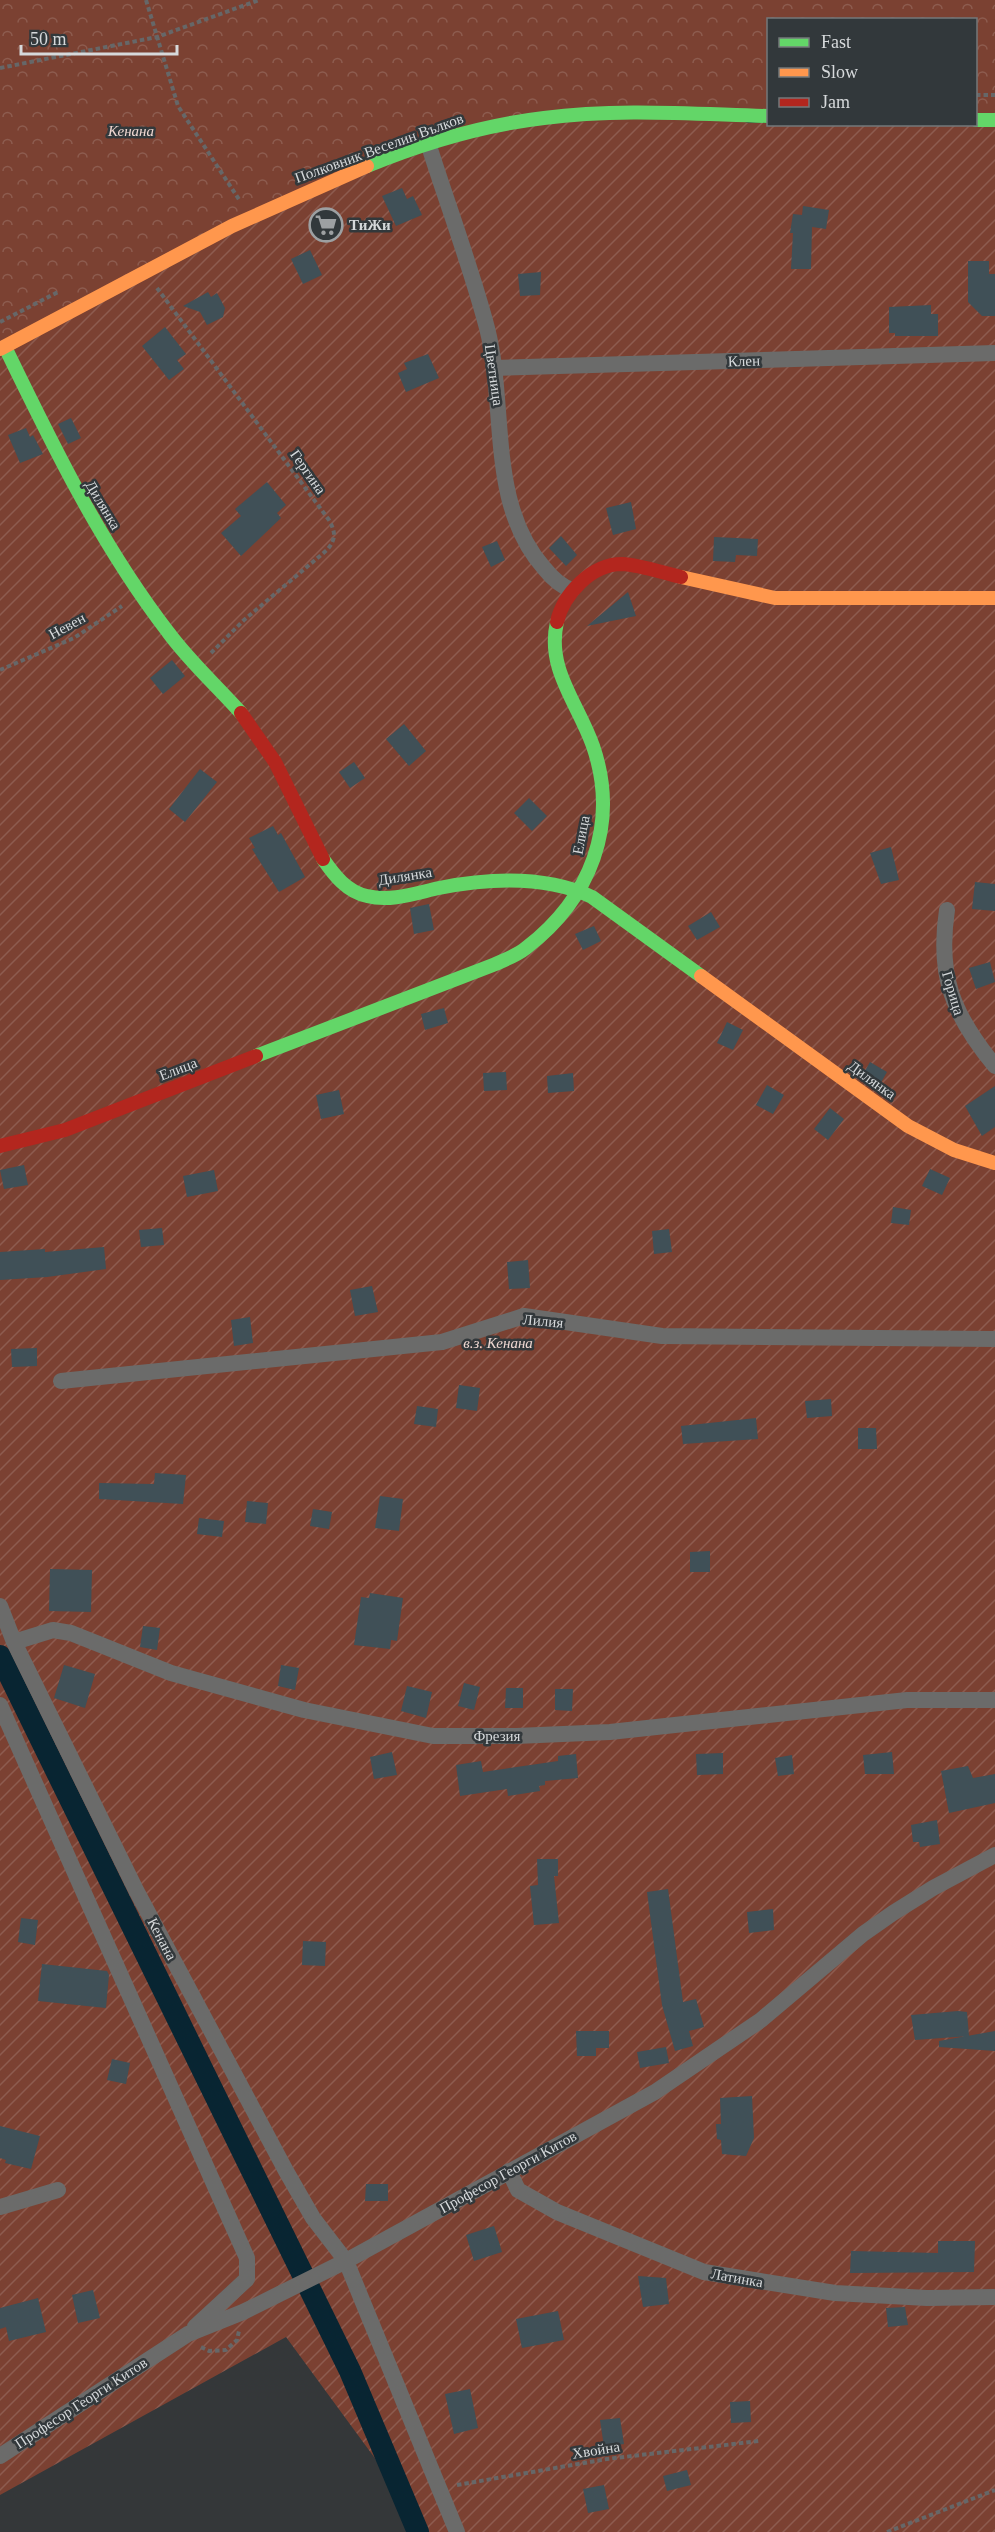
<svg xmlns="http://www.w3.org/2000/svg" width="995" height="2532" viewBox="0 0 995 2532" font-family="'Times New Roman',serif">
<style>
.park{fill:url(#park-crowns)}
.garden{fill:url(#garden-furrows)}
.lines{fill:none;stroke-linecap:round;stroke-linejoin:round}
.canal{stroke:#082532;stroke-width:22}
.building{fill:#405057}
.path{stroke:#666768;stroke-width:4;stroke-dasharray:4.5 3;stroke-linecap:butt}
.street{stroke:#6b6b6a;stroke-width:16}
.fast{stroke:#63d668;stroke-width:14}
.slow{stroke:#ff974d;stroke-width:14}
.jam{stroke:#b3261e;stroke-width:14}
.labels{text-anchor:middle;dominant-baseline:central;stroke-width:5;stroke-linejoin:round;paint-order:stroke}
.park-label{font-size:15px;font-style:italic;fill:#efd7d1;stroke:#32383b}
.street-label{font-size:15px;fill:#d6d9db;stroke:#32383b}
.poi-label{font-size:15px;font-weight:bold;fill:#d6d9db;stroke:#32383b;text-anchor:start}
</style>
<defs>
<pattern id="park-crowns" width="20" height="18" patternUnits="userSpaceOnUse" patternTransform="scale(1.5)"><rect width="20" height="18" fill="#7b4132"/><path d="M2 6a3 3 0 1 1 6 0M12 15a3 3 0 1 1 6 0" fill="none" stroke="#8d5c4f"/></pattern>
<pattern id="garden-furrows" width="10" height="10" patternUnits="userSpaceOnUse" patternTransform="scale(1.5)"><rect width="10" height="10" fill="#7b4132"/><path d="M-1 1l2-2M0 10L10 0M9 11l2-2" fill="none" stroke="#8d5c4f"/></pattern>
</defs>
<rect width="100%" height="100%" fill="#343739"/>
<!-- park -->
<path class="park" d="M0 0H995V120H976V20H768V116L0 348Z"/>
<!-- garden -->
<path class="garden" d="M995 121V2532H429L286 2337 0 2495V349L294 196 516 122 976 124Z"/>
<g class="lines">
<!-- canal -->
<path class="canal" d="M0 1656 350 2371 418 2532"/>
</g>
<!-- building -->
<path class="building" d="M402 188 407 199 413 196 422 215 396 226 382 196Z
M803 206 829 210 826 229 812 227 811 269H791L793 233H790L793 214 802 215Z
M310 250 322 275 303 284 291 259Z
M968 261H989V274H995V316H982L968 302Z
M541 272 540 295 520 296 518 274Z
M208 292 211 297 217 293 225 308 223 317 207 325 200 312 183 306Z
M931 305V314H938V336H895V333H889V307Z
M165 327 186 354 177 360 184 369 169 380 142 346Z
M428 354 439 378 406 392 398 373 407 369 404 363Z
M71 418 81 438 68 444 58 424Z
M26 428 30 437 33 435 43 454 20 463 8 435Z
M267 482 286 505 277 513 281 518 241 556 221 533 241 516 235 509Z
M631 502 636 529 613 535 606 508Z
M561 536 577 555 566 566 549 548Z
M714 537 758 539 757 556 736 555 735 562 713 561Z
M497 541 505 560 491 567 482 547Z
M628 592 636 616 587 626Z
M172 660 185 676 163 694 150 678Z
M404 724 426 751 409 766 386 739Z
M354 762 365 778 350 788 339 772Z
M200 769 217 782 185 822 169 809Z
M529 798 547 816 532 831 514 813Z
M273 826 278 835 281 833 305 877 279 892 252 849 255 848 249 838Z
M891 847 899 880 881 884 870 853Z
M975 882 995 884V911L972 909Z
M429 904 434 930 414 934 410 908Z
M711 912 720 927 697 940 688 926Z
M594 926 601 941 583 950 575 934Z
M990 962 995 982 976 989 969 968Z
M444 1008 448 1023 425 1030 421 1014Z
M727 1022 743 1030 733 1050 717 1043Z
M870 1062 887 1072 879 1086 862 1076Z
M506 1072 507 1090 484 1091 483 1073Z
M573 1073 574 1091 548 1093 547 1076Z
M767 1085 784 1095 773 1114 756 1105Z
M995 1086V1127L982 1136 965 1106Z
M339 1090 344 1114 321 1119 316 1095Z
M830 1108 844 1119 828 1140 814 1129Z
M24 1165 28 1185 4 1189 0 1170Z
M930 1169 950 1178 942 1195 922 1186Z
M214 1170 218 1191 187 1197 183 1176Z
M893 1207 911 1210 909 1225 891 1223Z
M162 1228 164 1245 141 1247 139 1230Z
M669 1229 672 1252 654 1254 652 1231Z
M104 1247 106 1269 47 1277 0 1280V1252L45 1249V1252Z
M528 1260 530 1288 509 1289 507 1262Z
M372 1286 378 1312 355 1316 350 1290Z
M250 1317 253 1343 234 1346 231 1320Z
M37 1348V1366L12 1367 11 1349Z
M459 1385 480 1388 477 1411 456 1408Z
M831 1399 832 1416 807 1418 805 1401Z
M417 1406 438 1409 436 1427 414 1424Z
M756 1418 758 1439 683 1444 681 1426Z
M858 1428H876L877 1449H858Z
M155 1473 186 1475 183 1504 99 1499V1483L154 1484Z
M380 1496 403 1499 399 1531 375 1528Z
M247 1501 268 1503 266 1524 245 1522Z
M313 1509 332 1512 329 1529 310 1526Z
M199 1518 224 1521 222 1537 197 1534Z
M710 1551V1572H690V1552Z
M50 1569 92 1570 91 1612 49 1611Z
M370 1593 403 1598 397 1641 391 1640 390 1649 354 1645 361 1597 369 1598Z
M143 1626 160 1628 157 1650 140 1647Z
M64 1665 95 1674 85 1708 54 1698Z
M281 1665 299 1668 295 1690 278 1686Z
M464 1683 480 1687 474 1710 458 1706Z
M407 1686 432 1692 426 1718 401 1711Z
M506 1688H523V1708H505Z
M555 1689H573L572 1711 555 1710Z
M392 1752 397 1775 374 1779 370 1757Z
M892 1752 894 1774H865L863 1755Z
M723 1753V1774L697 1775 696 1754Z
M576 1754 578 1778 545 1781V1785L539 1786 540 1791 508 1796 507 1789 460 1796 456 1765 481 1761 483 1772 558 1761V1756Z
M792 1755 794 1774 778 1776 775 1758Z
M968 1766 973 1778 995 1774V1803L949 1813 941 1771Z
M937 1820 940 1844 920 1847 919 1842H913L911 1825Z
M537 1859H558V1876H554L559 1923 534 1925 530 1886 538 1885Z
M668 1889 683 2002 696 1999 704 2027 689 2031 693 2046 675 2051 662 2005 647 1892Z
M773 1909 774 1930 749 1933 747 1912Z
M21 1918 38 1920 35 1945 18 1942Z
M303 1941 326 1942 325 1966 302 1965Z
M42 1964 107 1971 109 1975 106 2008 38 2001Z
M958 2011 967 2012 969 2036 915 2040 911 2015Z
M576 2031H609V2048H596V2056H577Z
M995 2031V2051L939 2047V2041Z
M666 2047 669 2063 640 2068 637 2052Z
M112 2059 130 2063 126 2084 107 2080Z
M752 2096 754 2138 746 2156 722 2154 721 2140 717 2139 716 2124H721L720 2098Z
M0 2126 40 2136 31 2169 5 2163 6 2160 0 2158Z
M366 2184H388V2201H365Z
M494 2226 502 2252 474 2261 466 2235Z
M938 2241H975L974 2272 850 2273 851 2251 938 2253Z
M638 2276 666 2278 669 2304 643 2307Z
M93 2290 100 2318 78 2323 72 2295Z
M38 2298 46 2332 9 2341 6 2327 0 2329V2308Z
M905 2307 908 2325 888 2327 886 2308Z
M558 2311 564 2340 522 2348 516 2319Z
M470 2389 478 2428 454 2434 445 2394Z
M750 2401 751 2422 731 2423 730 2402Z
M620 2418 624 2444 604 2447 600 2420Z
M687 2470 691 2485 667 2491 663 2476Z
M604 2485 609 2509 588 2513 583 2489Z"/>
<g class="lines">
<!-- path -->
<path class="path" d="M146 0 178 106 240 201
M0 68 157 37 259 0
M976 95H995
M157 288 329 520C336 533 336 539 327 550L244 620 211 653
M0 322 60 291
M0 670 74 638 122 606
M201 2347 209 2351 226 2350 237 2340 239 2331
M457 2485 607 2459 759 2441
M887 2532 995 2490"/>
<!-- street -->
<path class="street" d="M429 146C448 206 471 267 487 328 507 406 487 504 544 568 552 578 560 586 572 590
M494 368 995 353
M947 910C937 976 953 1015 995 1066
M61 1381 442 1342 524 1316 662 1336 995 1339
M0 1606 14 1642 136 1890 286 2171 313 2218 346 2261 457 2532
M14 1642 53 1630 71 1633 171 1673 304 1710 433 1736H516L610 1732 907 1700H995
M0 1705 247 2258V2279L195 2327
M509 2171 518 2190 557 2212 704 2272 835 2293 927 2298 995 2297
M0 2207 58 2190
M0 2456 188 2334 243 2312 344 2262 655 2092 761 2020 863 1934 893 1913 933 1888 995 1855"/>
<!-- fast -->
<path class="fast" d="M976 120H995
M367 166C423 143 484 125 544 118 618 108 694 114 768 116
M5 347C53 446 101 545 168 632 190 662 217 686 241 713
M323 859C334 875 347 892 367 896 391 902 416 893 439 888 490 878 545 875 592 897L701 976
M256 1056 493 965C504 960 516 956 526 948 590 899 620 825 593 746 578 703 546 669 557 622"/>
<!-- slow -->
<path class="slow" d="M0 349 232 226 367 166
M681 577 775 598H995
M701 976 908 1126 954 1150 995 1163"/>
<!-- jam -->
<path class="jam" d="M557 622C563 595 591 564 622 564 641 565 663 573 681 577
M241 713 275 762 323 859
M0 1146 65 1130 256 1056"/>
</g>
<!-- icons -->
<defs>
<g id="supermarket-ring" transform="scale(1.725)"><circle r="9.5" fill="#32383b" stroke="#9da0a2" stroke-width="1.5"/><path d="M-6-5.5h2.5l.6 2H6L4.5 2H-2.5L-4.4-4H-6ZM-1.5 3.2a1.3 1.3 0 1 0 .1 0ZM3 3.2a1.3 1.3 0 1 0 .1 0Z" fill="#9da0a2"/></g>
</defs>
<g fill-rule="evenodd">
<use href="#supermarket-ring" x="326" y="225"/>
</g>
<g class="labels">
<!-- park labels -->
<g class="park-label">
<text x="131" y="131">Кенана</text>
<text x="498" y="1343">в.з. Кенана</text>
</g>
<!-- street labels -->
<g class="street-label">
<text transform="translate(379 148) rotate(-20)">Полковник Веселин Вълков</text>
<text transform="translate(744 361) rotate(-2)">Клен</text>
<text transform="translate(494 375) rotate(82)">Цветница</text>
<text transform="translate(308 472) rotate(55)">Гергина</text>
<text transform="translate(103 505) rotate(59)">Дилянка</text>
<text transform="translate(67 626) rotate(-29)">Невен</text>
<text transform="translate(581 835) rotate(-79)">Елица</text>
<text transform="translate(405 876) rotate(-9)">Дилянка</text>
<text transform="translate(953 993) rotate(73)">Горица</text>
<text transform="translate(178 1069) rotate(-21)">Елица</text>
<text transform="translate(872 1080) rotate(36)">Дилянка</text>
<text transform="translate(543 1321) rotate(5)">Лилия</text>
<text x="497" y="1736">Фрезия</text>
<text transform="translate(162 1939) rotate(62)">Кенана</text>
<text transform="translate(508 2172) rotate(-29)">Професор Георги Китов</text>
<text transform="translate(737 2278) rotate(10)">Латинка</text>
<text transform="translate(81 2403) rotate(-33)">Професор Георги Китов</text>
<text transform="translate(596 2450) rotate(-9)">Хвойна</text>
</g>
<!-- poi labels -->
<g class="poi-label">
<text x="349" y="225">ТиЖи</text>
</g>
</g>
<!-- legend -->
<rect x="767" y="18" width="210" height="108" fill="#32383b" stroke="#74787b" stroke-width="1.5"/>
<rect x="779" y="38" width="30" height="9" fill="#63d668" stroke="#74787b" stroke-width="1.5"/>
<text x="821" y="48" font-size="18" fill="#d6d9db">Fast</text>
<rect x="779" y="68" width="30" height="9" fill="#ff974d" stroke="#74787b" stroke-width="1.5"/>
<text x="821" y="78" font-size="18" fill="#d6d9db">Slow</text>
<rect x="779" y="98" width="30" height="9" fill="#b3261e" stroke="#74787b" stroke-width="1.5"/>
<text x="821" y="108" font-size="18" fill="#d6d9db">Jam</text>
<!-- scale -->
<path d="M21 45v9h156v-9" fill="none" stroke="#d6d9db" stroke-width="3"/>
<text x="30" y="45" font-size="18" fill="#d6d9db" stroke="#32383b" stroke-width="4.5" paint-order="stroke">50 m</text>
</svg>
